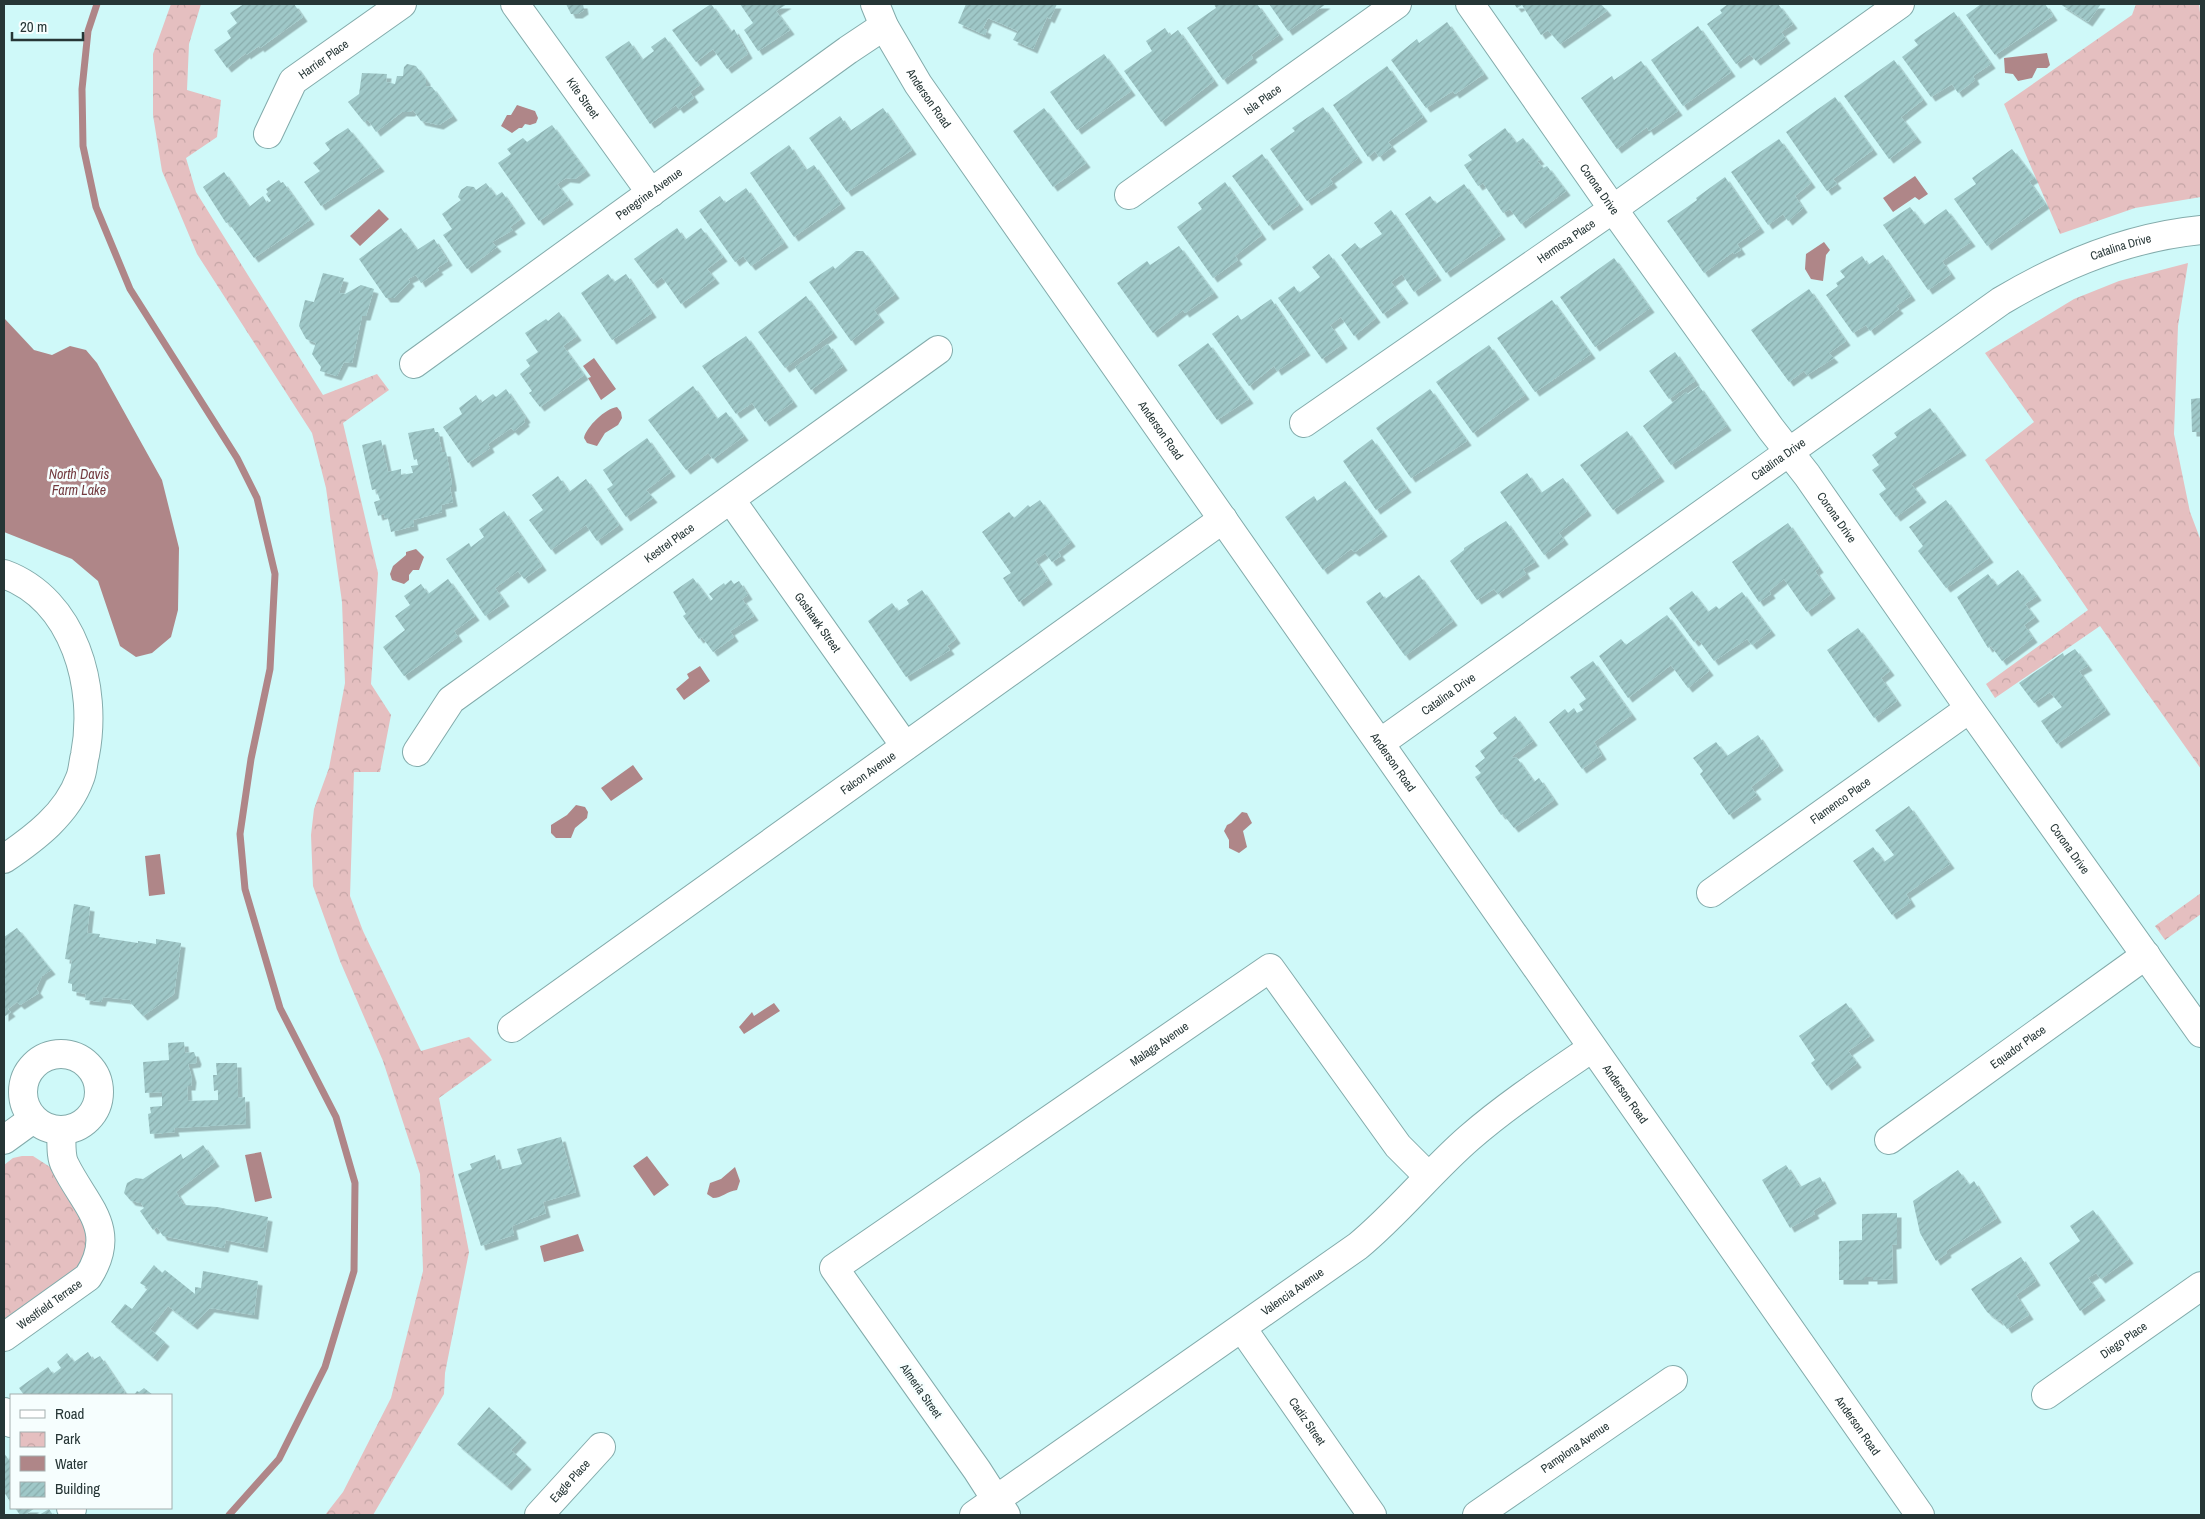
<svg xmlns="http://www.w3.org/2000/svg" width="2205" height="1519" viewBox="0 0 2205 1519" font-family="'Archivo Narrow',sans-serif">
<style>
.park{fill:url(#park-crowns)}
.water{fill:#af8688}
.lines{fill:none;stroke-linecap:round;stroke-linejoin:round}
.stream{stroke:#af8688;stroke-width:7}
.building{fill:url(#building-hatch);filter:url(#shadow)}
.minor-casing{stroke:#83abab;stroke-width:30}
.minor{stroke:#fff;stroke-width:28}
.labels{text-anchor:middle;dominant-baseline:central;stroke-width:5;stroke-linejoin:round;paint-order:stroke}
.street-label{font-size:12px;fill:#263636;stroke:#f6fefe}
.water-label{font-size:14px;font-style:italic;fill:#733b40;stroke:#f6fefe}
</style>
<defs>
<pattern id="park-crowns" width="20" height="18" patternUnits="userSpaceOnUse" patternTransform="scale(1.25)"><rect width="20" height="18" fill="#e5bfc0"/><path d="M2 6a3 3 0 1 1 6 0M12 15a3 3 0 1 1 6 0" fill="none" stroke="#c4a5a6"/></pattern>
<pattern id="building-hatch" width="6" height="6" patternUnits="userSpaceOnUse" patternTransform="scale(1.25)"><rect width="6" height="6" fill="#9fc8c8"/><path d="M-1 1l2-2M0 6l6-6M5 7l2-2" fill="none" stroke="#89acac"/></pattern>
<filter id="shadow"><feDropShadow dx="4.5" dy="4.5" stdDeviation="0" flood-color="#0004"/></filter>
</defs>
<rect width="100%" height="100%" fill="#cff9f9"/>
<!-- park -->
<path class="park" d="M171 4H201L189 44 187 90 221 100 217 137 186 158 196 192 323 395 377 374 389 390 343 423 378 573 371 684 391 715 380 772H354L350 896 363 931 421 1051 469 1037 492 1060 439 1098 469 1252 445 1373 444 1394 373 1515H325L343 1492 391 1398 423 1271 420 1174 383 1061 340 961 313 886 311 835 314 809 329 768 345 683 342 602 326 488 312 433 197 254 162 171 153 115V54Z
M2136 4H2199L2201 21V197L2135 208 2060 234 2004 104 2132 15Z
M2188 263 2178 326 2174 434 2190 512 2201 541V769L2100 626 1995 698 1986 684 2088 610 1985 460 2034 422 1985 353 2074 299 2119 281Z
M2201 893V914L2165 940 2155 926Z
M22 1156H33L50 1167 85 1217 90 1243 78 1269 4 1323V1165L13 1158Z"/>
<!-- water -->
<path class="water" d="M2047 53 2050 65 2047 68H2037L2032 78 2018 81 2013 74 2005 73 2004 58Z
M517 105 535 111 538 118 536 123 530 125 525 124 522 128H519L512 133 501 126 507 115H511Z
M1915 176 1928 194 1919 200 1915 197 1893 212 1883 198Z
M379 209 389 219 360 246 350 236Z
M1824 242 1830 250 1826 255 1823 281 1811 279 1805 269 1806 254Z
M4 318 34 350 52 355 70 346 86 350 97 363 162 480 179 548 178 610 171 637 152 653 136 657 120 646 98 581 72 559 4 532Z
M594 358 616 389 601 400 588 378 591 377 583 366Z
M617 407 621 412 622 418 618 425 605 433 597 446 587 443 584 438C586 427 606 408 617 407Z
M416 549 424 557 419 570H413L409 575V580L404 584 392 580 390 574 393 566 406 555V552Z
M700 666 710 681 684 700 676 689 689 678 687 674Z
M633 765 643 779 611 801 601 788Z
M576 805 585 807 588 812 587 818 575 828 571 838H556L551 833V825L567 815Z
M1242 812 1247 813 1252 823 1243 831 1247 847 1239 853 1229 848V840L1224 831 1227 825 1231 823Z
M160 854 165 894 149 896 145 856Z
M774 1003 780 1011 744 1034 739 1027 752 1012 754 1016Z
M261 1152 272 1198 255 1202 245 1155Z
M647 1156 669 1185 654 1196 633 1166Z
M735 1167 740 1181 737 1190C727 1191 722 1198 713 1198L707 1194 710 1183 721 1179Z
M578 1234 584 1251 544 1262 540 1246Z"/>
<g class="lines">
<!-- stream -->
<path class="stream" d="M97 4 88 31 82 89 83 146 96 207 130 289 237 458 257 498 275 574 270 669 251 759 240 834 245 889 280 1008 336 1117 355 1183 354 1271 325 1367 279 1459 229 1515"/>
</g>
<!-- building -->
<path class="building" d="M244 4H294L303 17 260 48 259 46 246 55V53L227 68 214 50 231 38 227 31 237 23 230 13Z
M566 4H583L584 10 578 14H571Z
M711 4 731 32 734 29 748 54 727 69 713 49 696 62 672 30Z
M740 4H787L776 11 790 30 758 51 744 30 753 23Z
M966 4H1057L1050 19 1047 17 1033 49 1013 40 1018 31 988 18 983 28 987 30 985 35 958 23Z
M1214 4H1257L1279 35 1251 55 1253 58 1223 80 1187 28 1216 8Z
M1269 4H1326L1288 31Z
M1514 4H1601L1607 11 1560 44 1548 30 1541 35 1522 5 1517 8Z
M1728 4H1778L1793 24 1781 32 1786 39 1756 61 1750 54 1736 64 1707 24 1722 13 1720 10Z
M1981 4H2045L2053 16 1995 55 1966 15Z
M2060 4H2101L2088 22Z
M1954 12 1991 64 1973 76 1975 80 1958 93 1952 84 1931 97 1902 57 1918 45 1914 40Z
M1447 22 1484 74 1455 94 1453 91 1426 108 1391 60 1417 39 1419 43Z
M1698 26 1731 72 1683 106 1651 60Z
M1165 28 1170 36 1178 30 1214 81 1161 122 1124 71 1152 51 1146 41Z
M665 37 700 85 690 92 694 98 679 109 676 105 650 124 605 57 629 41 642 60 654 51 651 47Z
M1104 54 1131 91 1077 130 1050 92Z
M1894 60 1923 100 1901 117 1917 138 1889 159 1844 96Z
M1641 61 1678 111 1649 131 1647 127 1617 149 1581 98 1612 76 1614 80Z
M407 64 416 66 426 80V86L432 87 453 116 439 125 421 121 413 110 410 112H402L376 132 368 120 364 122 348 102 359 94 362 73 387 74 386 82 395 84 397 76H403L404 67Z
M1387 66 1423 117 1388 142 1392 147 1379 157 1375 151 1368 157 1333 105Z
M1835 97 1873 150 1833 179 1837 184 1827 191 1786 132Z
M1323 107 1358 158 1330 179 1333 183 1307 201 1270 149 1295 131 1292 128Z
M883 108 912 150 847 192 809 138 840 116 850 131Z
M1044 108 1086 163 1053 187 1013 131Z
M552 125 586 171 575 179 566 178 557 184 569 200 539 221 498 163 511 154 507 149 523 138 527 142Z
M348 128 380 167 321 206 304 182 320 171 313 163 330 150 325 143Z
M1505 128 1516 143 1523 138 1540 160 1537 161 1543 168 1547 166 1566 191 1521 224 1510 209 1503 213 1483 183 1478 186 1464 165 1472 160 1468 155Z
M1779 139 1811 183 1795 196 1803 208 1788 221 1783 214 1768 225 1731 172Z
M789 145 806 170 814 165 841 204 794 237 750 173Z
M2012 149 2034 178 2029 181 2045 204 1987 246 1954 199 1976 184 1972 178Z
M1262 154 1299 205 1269 226 1232 176Z
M224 172 249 207 263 196 267 203 271 201 266 194 268 192 266 189 279 180 281 183 283 182 310 220 254 258 228 222 226 223 203 187Z
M1725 177 1760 228 1737 244 1741 250 1734 254 1733 252 1704 273 1667 221 1697 200 1696 198Z
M1225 182 1262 235 1235 256 1238 260 1213 278 1177 227 1202 209 1198 203Z
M486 183 496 196 502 192 521 219 510 227 513 230 492 242 497 247 467 269 443 235 452 229 442 214 461 200 458 197 461 190 467 186 474 187 476 190Z
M1464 184 1501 235 1446 273 1405 214 1430 196 1436 204Z
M746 188 784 243 751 266 743 256 735 262 699 211 720 196 725 203Z
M1910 207 1924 225 1946 209 1971 242 1942 261 1951 274 1928 290 1883 225Z
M1391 210 1437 276 1414 292 1402 274 1391 282 1404 299 1383 314 1341 255 1355 243 1360 249 1382 234 1374 223Z
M401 228 417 250 434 239 448 261 437 268 439 270 421 283 416 275 408 279 410 282 394 298H386L359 259Z
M677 228 685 240 701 228 723 257 707 269 715 279 681 304 662 277 653 284 634 259Z
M1179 246 1214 293 1185 313 1183 310 1153 333 1117 283 1147 261 1150 265Z
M856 251H863L895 294 874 310 880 318 851 341 809 282 833 266 835 269Z
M1329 254 1376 318 1354 336 1341 317 1330 325 1343 344 1322 359 1278 298 1294 286 1299 293 1320 277 1312 267Z
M1883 255 1911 296 1896 306 1899 309 1870 331 1866 325 1853 333 1826 295 1838 286 1836 283 1845 277 1840 271 1862 256 1868 265Z
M1614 258 1650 308 1595 347 1560 297Z
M323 273 344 278 339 293 345 294 361 285 374 289 366 316H362L352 363 344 362 337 376 320 371 321 367 312 354 316 343 306 339 299 326 305 300 314 302Z
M608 274 614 282 626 274 652 313 612 340 581 293Z
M1809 289 1846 341 1829 353 1834 358 1807 375 1804 371 1789 382 1751 330Z
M806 296 833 333 785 368 758 332Z
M1271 299 1306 351 1277 371 1274 366 1249 386 1212 334 1238 315 1241 320Z
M1552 300 1591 354 1535 392 1497 338Z
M559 312 577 336 563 346 584 375 540 407 529 393 532 391 520 374 530 366 526 360 538 352 525 333 546 319 548 321Z
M746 336 793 402 765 422 752 403 736 414 702 366Z
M1208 343 1249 399 1217 420 1178 365Z
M828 344 843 366 811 390 795 367Z
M1489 345 1525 395 1473 433 1436 382Z
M1675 352 1695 381 1669 399 1649 371Z
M693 386 717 419 726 412 744 436 713 459 708 453 686 470 648 420Z
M1699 386 1727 426 1671 465 1643 426 1686 392 1688 394Z
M506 389 526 418 524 420 525 422 514 431 511 428 488 444 490 448 468 463 443 427 462 414 459 408 476 395 481 403 493 394 496 397Z
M1430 389 1467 441 1411 478 1376 428Z
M2201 398V432H2192L2191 399Z
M1930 408 1962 451 1911 484 1922 498 1896 517 1879 494 1886 489 1872 470 1879 465 1872 455 1897 437 1894 433Z
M434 428 435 432H438L442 452H446L452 483V487H450L453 502 441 505 442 512 413 520 414 526 391 532 388 518H385L384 514 378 516 374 502 380 500 376 489 372 490 362 445 381 440 388 472 401 469V475L413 473 411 466 418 465 417 459 414 460 408 433Z
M1627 431 1660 477 1613 510 1580 465Z
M647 438 671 472 646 490 653 498 626 517 607 489 613 485 603 470Z
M1372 439 1407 488 1376 510 1343 461Z
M1527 473 1541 493 1563 478 1587 511 1559 533 1564 540 1544 555 1500 492Z
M558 476 569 492 586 479 619 525 597 541 586 525 551 550 529 520 543 510 532 495Z
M1345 481 1383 532 1355 552 1351 549 1323 570 1285 517 1314 496 1317 501Z
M1040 500 1071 542 1058 552 1061 556 1052 562 1045 553 1035 560 1048 580 1019 602 1003 578 1011 573 982 532 1009 512 1014 518 1028 505 1030 507Z
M1946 500 1989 558 1946 588 1918 551 1923 546 1909 527Z
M504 511 542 566 524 579 518 571 495 588 505 602 485 616 446 559 469 543 471 547 484 537 479 529Z
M1506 521 1535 562 1523 569 1526 574 1498 594 1494 589 1477 600 1450 561 1464 550V548Z
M1788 523 1819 568 1815 571 1831 594 1807 612 1784 579 1769 591 1771 594 1759 602 1732 562Z
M2018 570 2037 596 2025 604 2035 617 2024 625 2033 638 2002 661 1991 646 1988 648 1957 597 1988 574 1997 586Z
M1419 575 1453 621 1405 656 1366 602 1380 592 1385 599Z
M693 578 710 601 713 599 709 594 724 583 725 585 731 580 734 584 739 581 748 595 742 599 754 616 730 631 734 637 713 652 702 637 699 639 683 616 686 614 673 592Z
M448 579 475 616 454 631 458 637 404 676 383 647 405 630 395 616 410 605 404 596 421 584 428 594Z
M922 590 956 639 947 646 950 650 906 677 868 621 892 603 898 611 909 604 907 600Z
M1692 591 1708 612 1716 606 1719 609 1742 592 1771 631 1752 645 1747 639 1714 661 1698 639 1694 642 1669 608Z
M1667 615 1709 671 1688 688 1671 665 1628 698 1599 656 1621 639 1626 645Z
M1858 628 1890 671 1881 678 1897 701 1874 718 1827 650Z
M2075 649 2088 666 2079 671 2106 710 2057 744 2041 721 2062 707 2050 692 2034 703 2019 683 2063 653 2064 656Z
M1593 661 1632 715 1594 742 1602 755 1582 769 1549 722 1565 709 1568 713 1574 708 1577 713 1583 710 1579 704 1586 699 1570 677Z
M1515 716 1533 741 1511 757 1517 758 1534 782 1539 778 1554 800 1514 828 1503 814 1501 815 1475 777 1481 773 1475 766 1485 758 1480 751 1497 738 1493 733Z
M1758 735 1779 766 1751 787 1757 795 1729 815 1700 774 1703 771 1693 758 1716 742 1727 756Z
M1909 806 1950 864 1906 894 1911 902 1892 915 1853 861 1873 847 1884 862 1894 855 1875 830Z
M74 904 90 907 87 933 100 934 99 937 138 943V941L156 944V939L181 943 174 994 143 1016 130 1002 131 1000 103 997 101 1002 85 1000 86 994 72 991V984L68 983 72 960 65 959Z
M17 928 51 970 42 976 36 989 39 993 20 1005 17 1002 8 1009 11 1012 4 1017V937Z
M1846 1003 1870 1036 1848 1051 1857 1063 1827 1086 1811 1063 1815 1060 1799 1036Z
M184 1042 185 1053 194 1052 197 1060 196 1063 188 1064 192 1078 191 1086H187L188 1101 218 1100V1090L214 1091 213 1075H217L216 1063H237L238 1098 245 1097 246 1124 174 1128 175 1132 150 1134 148 1114 151 1113 150 1107 162 1106V1092L145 1093 143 1062 169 1060 168 1043Z
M561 1137 576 1192 543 1202 546 1213 512 1226 514 1235 481 1246 458 1174 472 1169 470 1164 495 1155 499 1170 522 1164 517 1149Z
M203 1145 215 1162 176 1192 184 1205 217 1207 268 1217 263 1248 226 1240 224 1248 163 1236 157 1227 153 1230 140 1211 144 1208 141 1203 131 1201 124 1193 127 1183 136 1178 143 1179 181 1154 183 1159Z
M1786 1165 1800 1187 1820 1177 1832 1199 1813 1211 1815 1214 1790 1228 1762 1180Z
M1958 1170 1969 1185 1974 1181 1997 1218 1946 1251 1947 1253 1936 1261 1920 1233 1913 1201Z
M2093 1210 2129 1259 2101 1279 2096 1273 2088 1278 2101 1296 2080 1311 2049 1263 2080 1241 2070 1226Z
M1897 1213V1244L1892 1245 1893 1279 1873 1280V1277H1864V1280H1839V1241L1862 1240V1214Z
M2021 1257 2036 1281 2016 1295 2029 1315 2007 1329 2000 1319 1999 1321 1987 1312 1971 1289Z
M154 1265 162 1273 165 1270 195 1294V1287L201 1288 203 1271 258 1281 254 1315 210 1308 193 1325 168 1306 150 1329 165 1342 153 1357 111 1322 125 1304 132 1309 148 1288 140 1283Z
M88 1352 93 1360 100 1356 125 1393 122 1395H24L19 1388 48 1367 53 1374 61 1368 57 1362 67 1353 74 1362Z
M144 1388 153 1395H134L137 1391 139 1392Z
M489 1407 522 1438 511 1450 527 1465 507 1486 457 1444Z
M4 1453 11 1463V1503L4 1492Z
M15 1508H35L25 1515H20Z
M49 1509 53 1515H39Z"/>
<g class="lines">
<!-- minor casing -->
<g class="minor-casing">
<g id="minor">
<path id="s1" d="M515 4 651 193"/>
<path id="s2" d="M875 4 884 26 918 84 1920 1515"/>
<path id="s3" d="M1470 4 1613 209 1771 429 1807 475 1967 705 2201 1033"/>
<path id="s4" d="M268 134 293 81 402 4"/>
<path id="s5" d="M1129 195 1397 4"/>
<path id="s6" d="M414 364 848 50 884 26"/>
<path id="s7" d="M1304 423 1613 209 1900 4"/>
<path id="s8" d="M731 500 905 746"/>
<path d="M4 574C75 600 98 688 85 755 83 762 83 771 80 778 67 814 35 838 4 859"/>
<path id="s9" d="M1380 743 2001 301C2063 264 2129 237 2201 230"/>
<path id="s10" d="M417 752 451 700 938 350"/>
<path id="s11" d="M1711 893 1969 709"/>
<path id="s12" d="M512 1028 1223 519"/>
<circle cx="61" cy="1092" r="38"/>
<path d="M4 1140 33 1119"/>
<path id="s13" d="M1889 1140 2146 955"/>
<path id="s14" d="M1242 1328 1372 1515"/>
<path id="s15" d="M4 1337 88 1277C119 1229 85 1206 65 1165 60 1156 62 1140 61 1130"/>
<path id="s16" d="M2046 1395 2201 1286"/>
<path d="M4 1412 11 1423"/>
<path d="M71 1508 72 1509"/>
<path id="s17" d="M539 1515 601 1447"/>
<path id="s18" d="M974 1515 1358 1246C1398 1213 1430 1172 1469 1138 1507 1105 1551 1076 1592 1048"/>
<path id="s19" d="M1006 1515 977 1470 834 1268 1270 968 1398 1146 1428 1176"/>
<path id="s20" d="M1477 1515 1673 1380"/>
</g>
</g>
<!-- minor -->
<use href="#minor" class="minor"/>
</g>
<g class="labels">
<!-- street labels -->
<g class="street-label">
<text stroke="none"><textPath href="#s4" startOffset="96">Harrier Place</textPath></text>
<text stroke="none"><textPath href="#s1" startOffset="116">Kite Street</textPath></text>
<text stroke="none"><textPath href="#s2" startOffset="109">Anderson Road</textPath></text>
<text stroke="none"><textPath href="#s5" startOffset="164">Isla Place</textPath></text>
<text stroke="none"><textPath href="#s3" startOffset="226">Corona Drive</textPath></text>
<text stroke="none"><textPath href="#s6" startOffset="290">Peregrine Avenue</textPath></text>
<text stroke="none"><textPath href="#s7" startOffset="319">Hermosa Place</textPath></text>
<text stroke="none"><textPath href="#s9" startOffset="894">Catalina Drive</textPath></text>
<text stroke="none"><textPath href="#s2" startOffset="514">Anderson Road</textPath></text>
<text stroke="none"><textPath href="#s9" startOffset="489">Catalina Drive</textPath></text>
<text stroke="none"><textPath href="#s3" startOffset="631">Corona Drive</textPath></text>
<text stroke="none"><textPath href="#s10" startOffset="331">Kestrel Place</textPath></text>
<text stroke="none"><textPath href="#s8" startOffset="150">Goshawk Street</textPath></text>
<text stroke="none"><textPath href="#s9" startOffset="84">Catalina Drive</textPath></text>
<text stroke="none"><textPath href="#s2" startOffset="919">Anderson Road</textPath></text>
<text stroke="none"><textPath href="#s12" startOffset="438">Falcon Avenue</textPath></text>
<text stroke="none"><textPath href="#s11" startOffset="159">Flamenco Place</textPath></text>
<text stroke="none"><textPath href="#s3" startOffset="1036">Corona Drive</textPath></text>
<text stroke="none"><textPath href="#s19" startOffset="696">Malaga Avenue</textPath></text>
<text stroke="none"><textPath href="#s13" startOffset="159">Equador Place</textPath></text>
<text stroke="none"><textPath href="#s2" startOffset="1324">Anderson Road</textPath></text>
<text stroke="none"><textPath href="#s18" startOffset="389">Valencia Avenue</textPath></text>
<text stroke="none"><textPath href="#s15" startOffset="56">Westfield Terrace</textPath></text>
<text stroke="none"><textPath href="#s16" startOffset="95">Diego Place</textPath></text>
<text transform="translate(921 1391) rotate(55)">Almeria Street</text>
<text stroke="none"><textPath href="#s14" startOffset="114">Cadiz Street</textPath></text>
<text stroke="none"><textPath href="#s2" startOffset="1729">Anderson Road</textPath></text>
<text stroke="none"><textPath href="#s20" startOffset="119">Pamplona Avenue</textPath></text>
<text stroke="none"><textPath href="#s17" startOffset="46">Eagle Place</textPath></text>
</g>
<!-- water labels -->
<g class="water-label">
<text x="79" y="474">North Davis<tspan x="79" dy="16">Farm Lake</tspan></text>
</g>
</g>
<!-- border -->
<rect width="2205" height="1519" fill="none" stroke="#263636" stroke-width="10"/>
<!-- legend -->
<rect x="10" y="1394" width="162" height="115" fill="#f6fefe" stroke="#a3aeae"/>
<rect x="20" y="1410" width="25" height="8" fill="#ffffff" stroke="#a3aeae"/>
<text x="55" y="1419" font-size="15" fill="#263636">Road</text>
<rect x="20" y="1432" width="25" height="15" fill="url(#park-crowns)" stroke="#a3aeae"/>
<text x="55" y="1444" font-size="15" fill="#263636">Park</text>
<rect x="20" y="1456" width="25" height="15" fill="#af8688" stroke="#a3aeae"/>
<text x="55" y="1469" font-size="15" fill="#263636">Water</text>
<rect x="20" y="1482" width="25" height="15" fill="url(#building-hatch)" stroke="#a3aeae"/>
<text x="55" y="1494" font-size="15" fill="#263636">Building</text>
<!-- scale -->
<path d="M12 32v8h71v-8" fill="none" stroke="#263636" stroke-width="2.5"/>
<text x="20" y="32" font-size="15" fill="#263636" stroke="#f6fefe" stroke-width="4" paint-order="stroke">20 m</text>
</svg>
